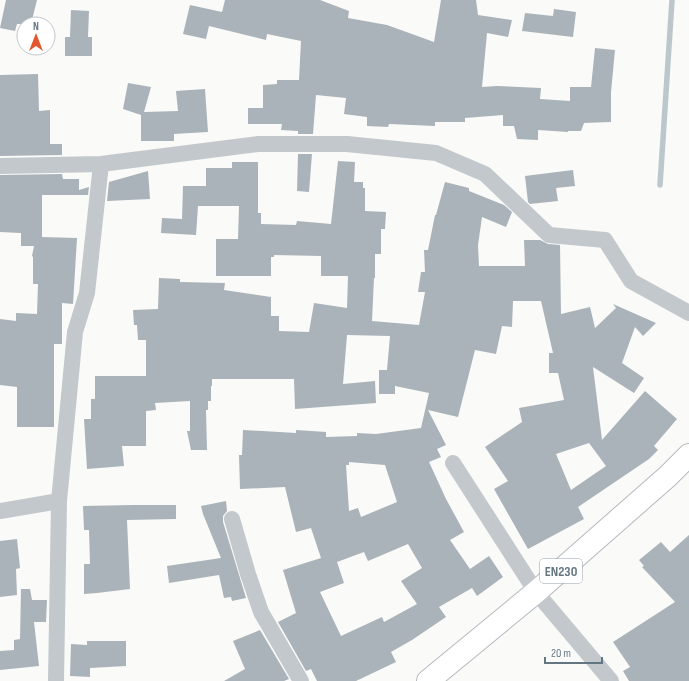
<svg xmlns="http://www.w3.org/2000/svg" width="689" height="681" viewBox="0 0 689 681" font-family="'Sofia Sans Condensed',sans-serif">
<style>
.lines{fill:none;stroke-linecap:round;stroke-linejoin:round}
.stream{stroke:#bbc7cb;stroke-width:5.5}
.building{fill:#aab3b9;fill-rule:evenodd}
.primary-casing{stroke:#b5babe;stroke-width:24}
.minor{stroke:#c3c8cc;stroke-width:16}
.primary{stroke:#fff;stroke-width:22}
.labels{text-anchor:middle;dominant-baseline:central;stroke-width:4;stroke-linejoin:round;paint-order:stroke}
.shield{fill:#fff;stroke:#939fa8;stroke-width:1}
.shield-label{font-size:14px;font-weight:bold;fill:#657683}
</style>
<rect width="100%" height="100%" fill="#fafaf8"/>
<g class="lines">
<!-- stream -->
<path class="stream" d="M660 185 672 0"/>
</g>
<!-- building -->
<path class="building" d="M6 0H37L31 24H17L15 31 0 28Z
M225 0H320L349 11 348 18 387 25 434 42 441 0H476L478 15 512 20 508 37 487 33 482 87 497 86 541 88 540 99 570 101V87H591L595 48 615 50 611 92V122L584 123 581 131H568V132L538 130V140L517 139 514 126H503V115L465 118V122H435V126L389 124 388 127 367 126V117L344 114 346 98 316 95 313 134H298V131L281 130 282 124H248V108H263V85L277 84V80H299L301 41 267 34 266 40 209 26 206 39 183 34 190 5 222 12Z
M554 9 576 12 573 37 522 31 525 13 553 16Z
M71 10 89 11 88 37H92V56H65V37H70Z
M38 74 39 111 50 110V144H62V155L0 156V75Z
M128 83 151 87 144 112 178 111 176 91 205 89 208 132 174 134V141H141V115L123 109Z
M298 154H312L309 192 297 191Z
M338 161 355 162 354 182H363V188H365V211L386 212 385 229H381V254H375V278H374L372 321 419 325 425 292H418L421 272H425L424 250H428L435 215H436L445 182 469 188V191L504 205 512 212 506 227 482 217 478 245 479 266H525L524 240H540L548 244 560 245 561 314 590 307 595 328 616 308 613 304 656 323 643 336 635 327 622 363 644 378 634 393 593 367 602 440 645 391 677 419 654 446 658 450 649 459 578 507 584 519 528 549 494 489 508 481 485 447 522 422 519 408 564 400 558 373H549V353H553L541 301H513L512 327 502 326 496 354 475 350 458 417 428 410 446 445 437 449 441 457 429 462 446 499 464 532 450 540 470 569 489 556 503 577 477 596 472 588 439 607 446 617 412 640 391 652 396 662 356 681H317L311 669 306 671 278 622 296 613 283 570 321 558 311 528 296 532 285 487 240 489 239 455H242L243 430 296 433V430L326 432V437L357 436V433L376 434 421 428 429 393 395 386V394H379V370H387L390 336 347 335 343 384 375 381 376 403 295 409 294 379H212V386H211V401H208V410H206L207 450H191L187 431H190V401L155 403 156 410 146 411V446H122L124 466 87 469 84 419H91V399H95V376H146V340H138L137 325H134L133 310 158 309 159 278 180 279V282L225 283 224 290 271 297V316H279V331L309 332 314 303 347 308 348 276H321V256L274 255V257H271V276H216V239H238L239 206H198L196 235 161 233 162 218 182 219 183 186H206V168H232V162H258V213H261V224L296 225 297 221 331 224ZM589 443 606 466 571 490 556 454ZM349 462 385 465 397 502 361 517 358 508 349 511 346 465H349ZM408 544 422 568 401 581 417 604 384 622 382 617 341 636 320 592 344 583 337 562 364 552 368 561Z
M573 170 575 186 556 188 558 201 530 204 528 202 525 176Z
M148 171 150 199 107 201 109 182Z
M62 174 63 179H79V190L89 187 88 195H42V237L77 238 73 304 62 303V344H54V427H17V387L0 385V319L16 321V313L37 314 38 284H33V257L32 256 34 246H21V233L0 232V175Z
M226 501 227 511 223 516V522L246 598 232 601 231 597 224 598 219 575 169 583 167 566 221 558 203 514 201 506Z
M133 505H176V519L127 520 130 589 97 593 84 594V564H90L89 530H84L83 506Z
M689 535V681H629L623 671 630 667 613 642 675 602 642 567 644 566 639 560 661 542 670 552Z
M17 539 20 568 16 569 17 595 0 597V541Z
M21 589H30L32 600H47L46 622H34L39 666 0 670V651L14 650V640L20 639Z
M260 630 289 679 284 681H224L245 669 233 641Z
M87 641H126V666L90 668V677L70 676 71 644 87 645Z"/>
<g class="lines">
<!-- primary casing -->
<g class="primary-casing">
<path id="primary" d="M428 681 536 592 668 476 689 455"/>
</g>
<!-- minor -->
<path class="minor" d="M0 166 101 164 258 144H347L436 153 485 174 549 235 605 240 631 281 689 313
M453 463 536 592 611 681
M0 511 59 501
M232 519 248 574 261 612 301 681
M56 681 59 501 75 332 87 293 101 164"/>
<!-- primary -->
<use href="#primary" class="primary"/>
</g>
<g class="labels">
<!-- shield labels -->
<rect class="shield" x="540" y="559" width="42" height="24" rx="3"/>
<g class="shield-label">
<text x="561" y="571">EN230</text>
</g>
</g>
<!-- north arrow -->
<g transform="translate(36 36)"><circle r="19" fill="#ffffff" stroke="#c1c8cd"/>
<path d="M0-3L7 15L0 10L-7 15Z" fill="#e4572e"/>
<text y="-6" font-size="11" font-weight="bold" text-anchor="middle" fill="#657683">N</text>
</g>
<!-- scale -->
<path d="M545 657v6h57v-6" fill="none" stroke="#657683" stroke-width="2"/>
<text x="551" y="657" font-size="12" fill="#657683" stroke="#ffffff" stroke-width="3" paint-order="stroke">20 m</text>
</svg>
